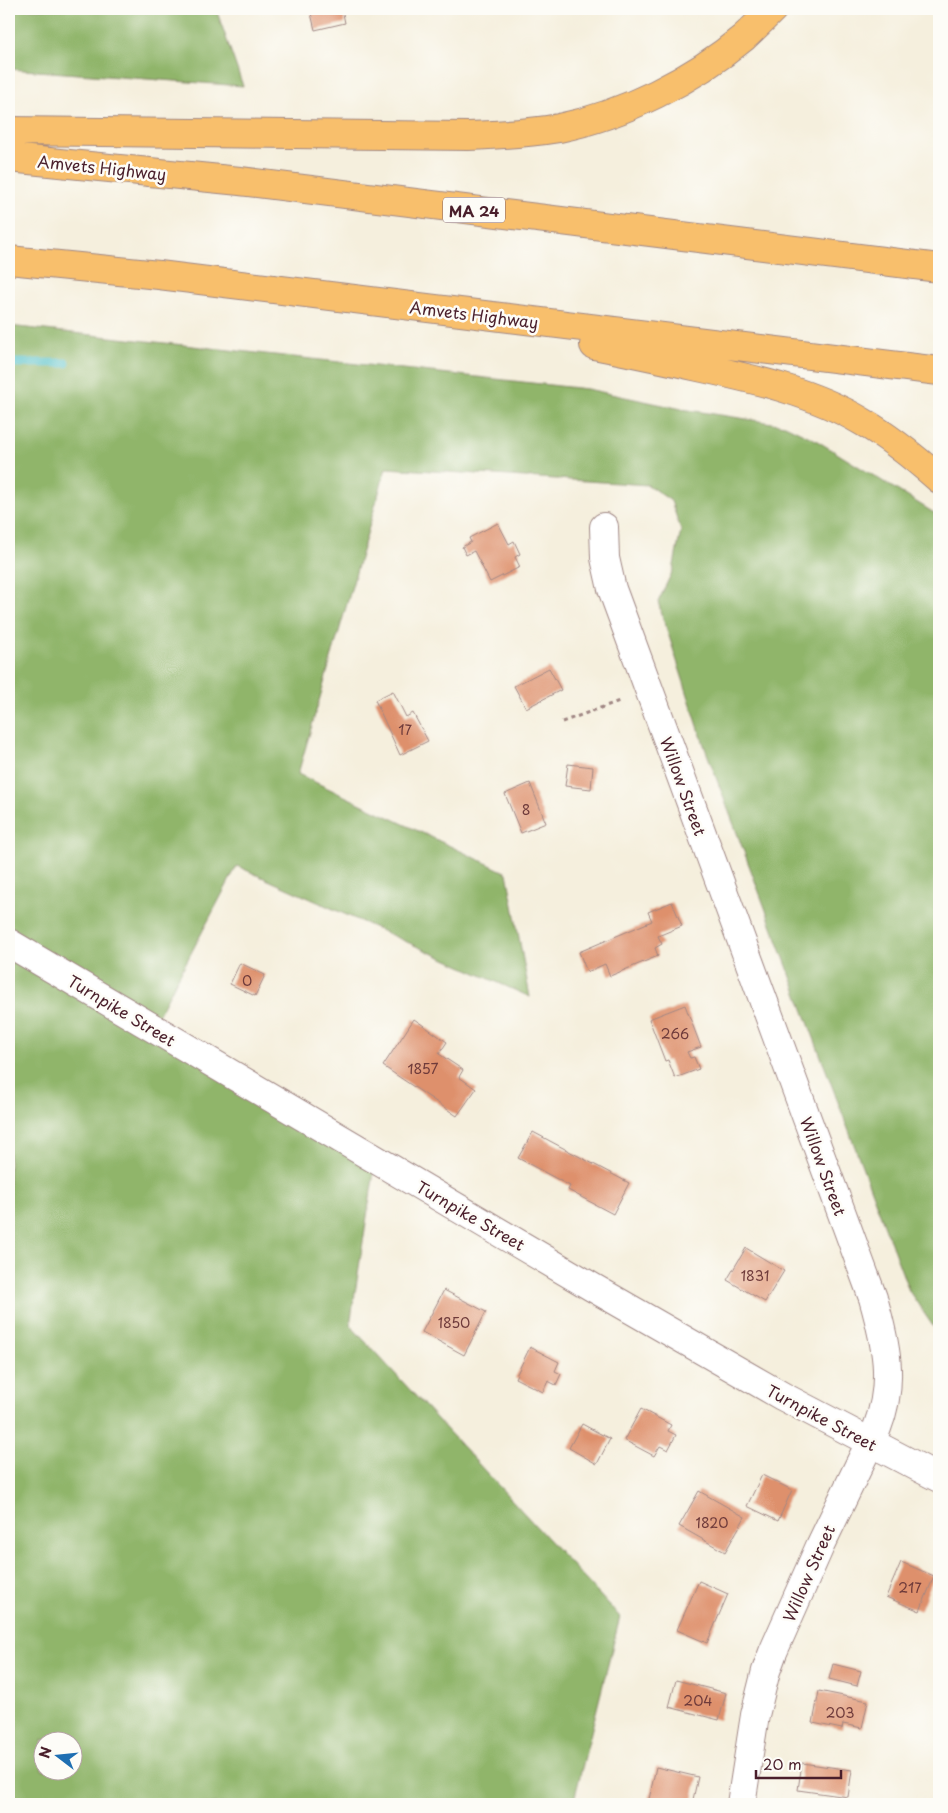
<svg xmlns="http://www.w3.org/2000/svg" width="948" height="1813" viewBox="0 0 948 1813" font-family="'Playpen Sans',sans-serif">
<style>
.forest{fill:#90b56a;stroke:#6d6a4a;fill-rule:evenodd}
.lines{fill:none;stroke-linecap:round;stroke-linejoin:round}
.stream{stroke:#51bfc8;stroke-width:9}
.building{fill:#de906c}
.minor-casing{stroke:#a08784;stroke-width:30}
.highway-casing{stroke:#a08784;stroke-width:30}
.path{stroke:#a08784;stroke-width:3;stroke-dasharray:4 4;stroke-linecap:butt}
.minor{stroke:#fff;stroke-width:28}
.highway{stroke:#f8bf6c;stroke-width:28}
.labels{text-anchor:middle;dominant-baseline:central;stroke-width:5;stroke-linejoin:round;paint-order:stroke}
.number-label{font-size:14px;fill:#6f3b3b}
.shield{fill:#fdfcf7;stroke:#806168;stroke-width:1}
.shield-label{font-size:15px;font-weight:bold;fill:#4a1f2b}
.street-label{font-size:16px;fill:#4a1f2b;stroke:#fdfcf7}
</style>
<rect width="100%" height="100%" fill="#fdfcf7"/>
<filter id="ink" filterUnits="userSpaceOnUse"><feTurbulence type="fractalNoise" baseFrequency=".02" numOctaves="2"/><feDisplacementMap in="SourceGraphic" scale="10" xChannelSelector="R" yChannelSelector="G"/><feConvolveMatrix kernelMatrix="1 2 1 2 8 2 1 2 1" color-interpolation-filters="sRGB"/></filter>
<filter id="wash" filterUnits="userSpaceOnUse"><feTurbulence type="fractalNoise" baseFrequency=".0096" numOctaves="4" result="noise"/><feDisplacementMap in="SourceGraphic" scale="20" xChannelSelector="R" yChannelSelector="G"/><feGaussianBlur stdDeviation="1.12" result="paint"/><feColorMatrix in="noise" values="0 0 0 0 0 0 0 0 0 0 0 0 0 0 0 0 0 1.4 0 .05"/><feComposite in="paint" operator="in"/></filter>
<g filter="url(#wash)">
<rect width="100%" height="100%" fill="#f5efdd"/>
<!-- forest -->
<path class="forest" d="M9 9H216L243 86 9 69Z
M9 326 587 389 682 409 785 425 814 439 939 516V1335L909 1291 705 748 658 602 673 570 681 530 671 501 648 485 386 468 298 774 507 873 530 997 237 866 152 1027 376 1159 350 1325 620 1617 573 1804H9ZM42 1740H72V1770H42Z"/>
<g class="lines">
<!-- stream -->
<path class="stream" d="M9 363H66"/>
</g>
<g id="blocks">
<!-- building -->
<path class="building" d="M310 9H342L345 23 315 30Z
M498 523 509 544 514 541 520 554 515 557 520 567 490 582 474 551 466 555 462 547 471 542 469 538Z
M549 668 561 690 526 708 514 686Z
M393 691 406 717 413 713 428 741 400 755 375 700Z
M568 764 593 767 591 789 565 786Z
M530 783 546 823 521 833 505 794Z
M672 902 682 926 658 936 662 944 655 948 658 956 610 976 605 964 587 972 579 952 652 921 648 912Z
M240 963 265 975 255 996 230 984Z
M685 1005 701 1047 687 1052 690 1058 694 1057 699 1069 675 1078 668 1060 665 1061 649 1019Z
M414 1019 447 1042 439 1054 463 1070 459 1077 476 1089 457 1116 383 1066Z
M533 1132 629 1183 613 1214 568 1190 570 1186 518 1158Z
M746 1248 784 1271 765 1302 727 1280Z
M444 1290 486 1312 464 1355 422 1332Z
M530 1347 559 1362 555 1371 561 1374 556 1385 548 1381 543 1392 515 1378Z
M641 1409 671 1425 668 1431 676 1435 668 1450 660 1446 654 1456 624 1440Z
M582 1424 610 1439 597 1464 569 1448Z
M762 1475 792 1490 778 1521 747 1506Z
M699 1491 745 1517 725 1552 679 1526Z
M901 1562 934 1576 920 1611 886 1597Z
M699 1581 728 1594 707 1643 677 1630Z
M833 1664 861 1671 857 1686 829 1679Z
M676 1680 726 1693 719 1720 669 1707Z
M819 1691 868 1701 862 1728 843 1724 842 1729 813 1723Z
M802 1763 852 1770 848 1797 798 1790Z
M656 1767 698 1777 692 1804 680 1803V1804H648Z"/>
</g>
</g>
<g filter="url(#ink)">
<use href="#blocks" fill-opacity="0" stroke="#a08784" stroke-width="1"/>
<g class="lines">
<!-- minor casing -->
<g class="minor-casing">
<path id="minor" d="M604 527 605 558 612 589 873 1298C886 1344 895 1382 877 1428L820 1546 773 1652 766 1671 755 1715 741 1804
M9 943 592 1287 782 1396 939 1478"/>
</g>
<!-- highway casing -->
<g class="highway-casing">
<path id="highway" d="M9 131 468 136C499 135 529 133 559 128 623 115 693 80 743 38 753 29 763 19 773 9
M9 158 240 181 939 268
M9 260 159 275 939 371
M594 345C629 352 663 359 698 367 754 379 813 392 863 422 891 438 915 458 939 479"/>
</g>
<!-- path -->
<path class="path" d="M562 722 622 700"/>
<!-- minor -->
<use href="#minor" class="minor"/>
<!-- highway -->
<use href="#highway" class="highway"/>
</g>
</g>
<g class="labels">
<!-- number labels -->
<g class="number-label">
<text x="405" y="729">17</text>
<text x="526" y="809">8</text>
<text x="247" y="980">0</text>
<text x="675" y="1033">266</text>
<text x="423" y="1068">1857</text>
<text x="755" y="1275">1831</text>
<text x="454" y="1322">1850</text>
<text x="712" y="1522">1820</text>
<text x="910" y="1587">217</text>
<text x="698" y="1700">204</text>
<text x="840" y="1712">203</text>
</g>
<!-- shield labels -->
<rect class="shield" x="443" y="197.5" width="62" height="25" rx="4"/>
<g class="shield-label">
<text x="474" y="210">MA 24</text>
</g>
<!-- street labels -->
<g class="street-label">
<text transform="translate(102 167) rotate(6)">Amvets Highway</text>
<text transform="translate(474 314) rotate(7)">Amvets Highway</text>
<text transform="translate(684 786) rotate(70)">Willow Street</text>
<text transform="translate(122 1010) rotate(31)">Turnpike Street</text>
<text transform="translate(824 1166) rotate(70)">Willow Street</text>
<text transform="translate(471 1215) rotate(30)">Turnpike Street</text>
<text transform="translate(822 1417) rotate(28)">Turnpike Street</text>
<text transform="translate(808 1573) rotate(-66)">Willow Street</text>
</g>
</g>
<!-- margin -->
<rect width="948" height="1813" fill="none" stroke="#fdfcf7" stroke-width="30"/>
<!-- north arrow -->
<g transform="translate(58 1756) rotate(286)"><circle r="24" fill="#fdfcf7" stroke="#b5a4a5"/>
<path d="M0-4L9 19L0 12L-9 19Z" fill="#1f6fb2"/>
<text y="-8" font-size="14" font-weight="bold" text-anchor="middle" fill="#4a1f2b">N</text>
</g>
<!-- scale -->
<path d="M756 1770v8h85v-8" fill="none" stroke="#4a1f2b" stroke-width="2.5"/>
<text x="763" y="1770" font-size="15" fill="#4a1f2b" stroke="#fdfcf7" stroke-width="4" paint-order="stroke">20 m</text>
</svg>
